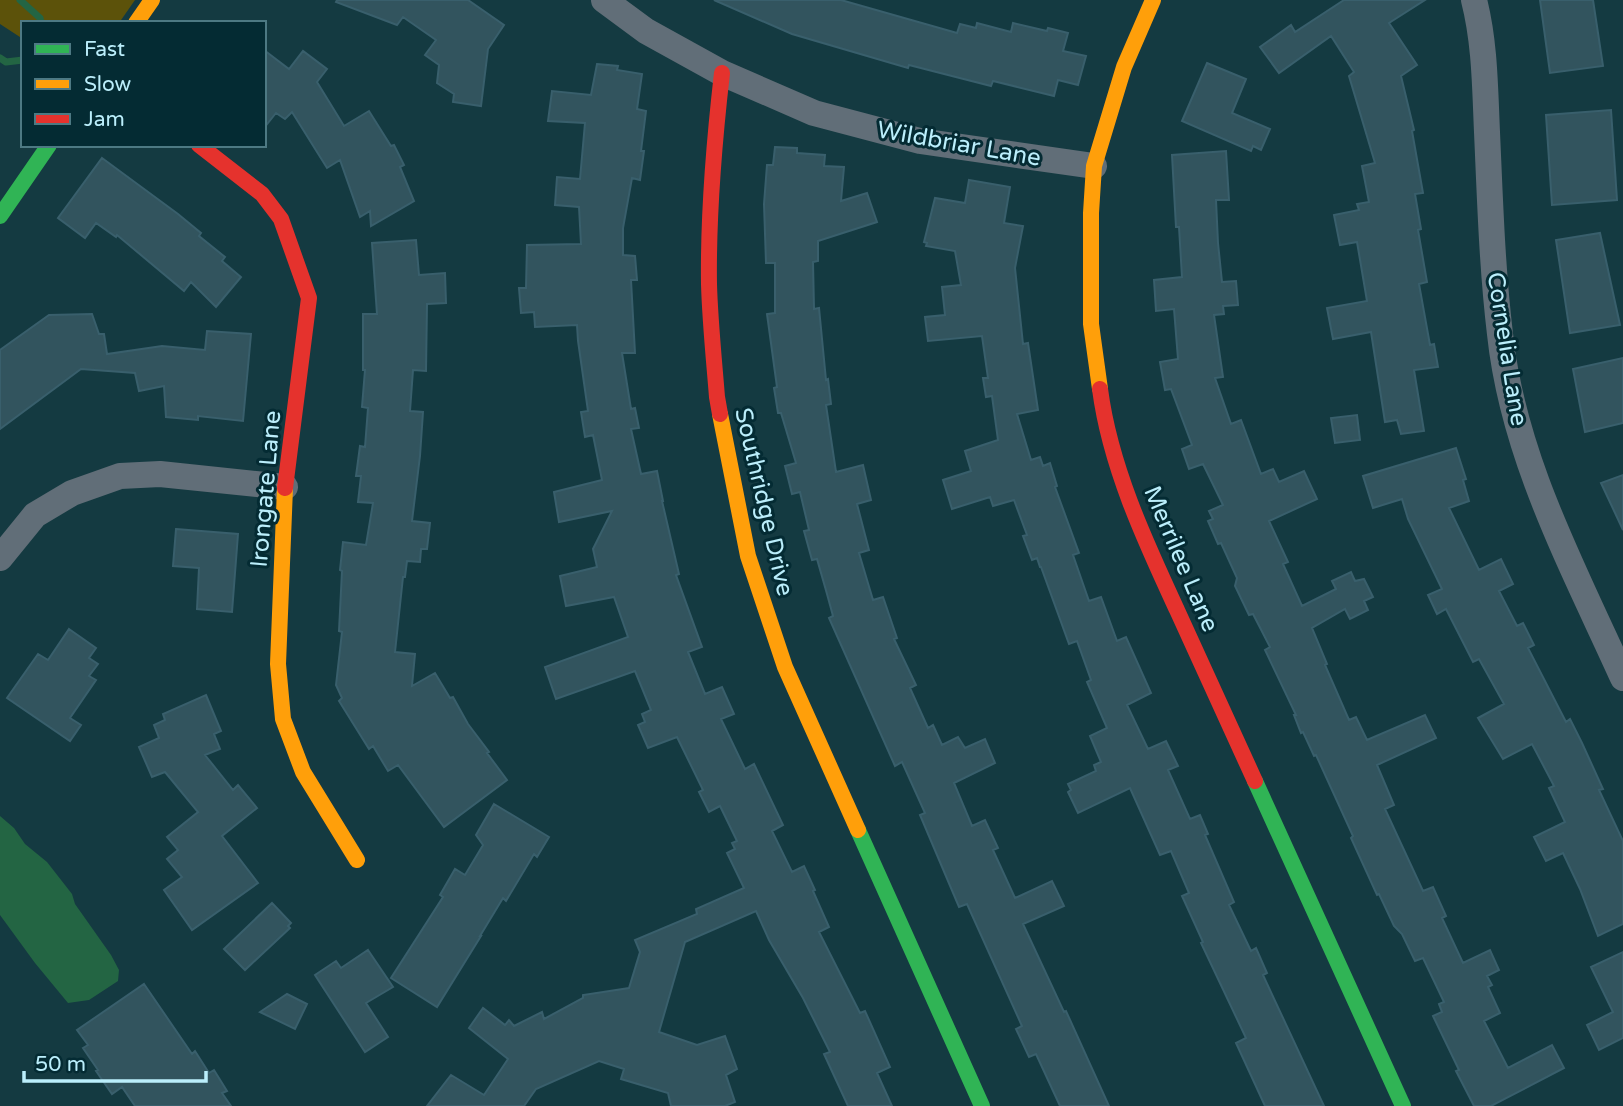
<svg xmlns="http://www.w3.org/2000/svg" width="1623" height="1106" viewBox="0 0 1623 1106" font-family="'Varela Round',sans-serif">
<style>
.green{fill:#5c520a}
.water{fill:#236543}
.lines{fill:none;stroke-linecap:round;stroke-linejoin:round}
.stream{stroke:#236543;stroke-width:7}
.building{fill:#32545e;stroke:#395f6c;stroke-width:2}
.street{stroke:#616e78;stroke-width:26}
.fast{stroke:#30b455;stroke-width:16}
.slow{stroke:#ff9f0a;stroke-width:16}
.jam{stroke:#e5322d;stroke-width:16}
.labels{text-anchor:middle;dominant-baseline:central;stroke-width:6;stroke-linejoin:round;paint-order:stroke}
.street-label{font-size:24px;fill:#bbeefb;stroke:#042b33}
</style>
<rect width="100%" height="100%" fill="#143a41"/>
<!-- green -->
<path class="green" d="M0 0H135L119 23H23V39L0 24Z"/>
<!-- water -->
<path class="water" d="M0 816 14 828 25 844 47 862 72 894 75 904 111 955 119 970 118 981 89 1000 68 1003 35 963 0 915Z"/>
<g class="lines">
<!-- stream -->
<path class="stream" d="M20 0 40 18 41 23
M0 58 6 62 23 60"/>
</g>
<!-- building -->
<path class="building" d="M337 0H468L504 25 488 49 481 106 453 102 454 94 437 83 439 65 425 55 436 40 403 17 397 25 336 2Z
M714 0H841L957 33 960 24 976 28 977 23 1011 32 1013 23 1047 31 1048 28 1068 33 1063 51 1086 56 1078 85 1058 80 1054 96 993 81 991 86 909 65 908 68 792 34Z
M1344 0H1425L1389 23 1417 65 1401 76 1414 130 1412 131 1423 193 1415 194 1421 229 1418 230 1427 282 1419 284 1430 345 1434 344 1438 367 1414 370 1424 431 1401 434 1397 420 1385 422 1371 332 1333 339 1327 308 1367 301 1357 242 1340 245 1334 215 1359 210 1357 204 1369 202 1362 166 1375 163 1349 76 1354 72 1331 36 1279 73 1260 47 1291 25 1295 32Z
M1540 0H1593L1603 66 1550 73Z
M264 50 289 69 303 51 327 69 317 82 344 126 369 111 391 146 394 145 404 165 400 167 414 201 371 226 370 211 360 217 340 160 327 168 292 112 285 119 276 113 264 128Z
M1207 63 1246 79 1232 113 1270 129 1261 150 1253 146 1251 151 1182 121Z
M597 64 618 66 617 70 642 74 637 109 646 111 641 151H644L640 180 632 178 623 228V255L635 256 637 280H631L635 353H622L631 409 635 408 639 428 631 429 641 474 657 471 663 501H662L679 574 676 575 702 647 688 652 705 694 722 687 734 714 721 719 745 769 754 764 783 825 772 831 792 872 804 866 815 890 813 891 829 927 819 932 860 1013 865 1011 890 1067 877 1073 892 1106H848L824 1054 830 1052 803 998 769 940 756 911 685 942 659 1032 697 1045 725 1036 737 1069 726 1075 735 1102 725 1106H671L668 1093 621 1079 624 1069 599 1061 536 1089 524 1106H427L451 1075 484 1095 508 1059 469 1028 483 1008 505 1025 509 1020 514 1026 542 1012 544 1019 583 998V995L629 988 640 952 635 940 697 914 696 909 744 888 727 853 735 849 732 843 737 841 720 806 709 812 699 792 703 790 677 737 648 748 638 725 645 722 642 714 651 710 635 671 556 699 545 667 628 637 614 597 566 606 560 576 597 567 593 549 612 511 559 522 554 492 602 480 593 435 585 437 581 412 588 411 578 341 577 325 535 327 534 312 521 313 519 288H526L527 245 581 244 579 207 555 205 557 177 580 179 585 123 548 121 552 91 591 95Z
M1611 110 1617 200 1552 205 1546 115Z
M775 147 797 148V153L825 155 824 166 844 167 841 201 867 193 877 222 818 241V261L813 262 814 309 819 308 826 380 828 379 831 404 826 405 836 472 863 465 871 500 857 504 869 550 859 553 873 600 883 597 897 638 894 639 916 685 910 688 928 728 933 725 942 745 958 737 965 748 985 739 995 763 954 783 972 826 985 820 998 848 993 850 1015 898 1052 881 1064 906 1023 924 1064 1012 1066 1011 1109 1106H1060L1036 1054 1029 1057 1016 1029 1022 1026 967 904 959 907 920 815 925 813 902 762 895 766 829 618 833 616 827 594 817 559 812 560 804 531 809 530 800 492 792 494 785 466 796 463 781 413H778L774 388 777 387 767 314 775 313V263H766L764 204 767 165H773Z
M1226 151 1229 200H1216L1218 243 1222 282 1236 281 1238 305 1223 306 1224 314 1214 315 1223 377 1215 378 1231 424 1241 420 1261 474 1273 469 1279 482 1304 471 1317 499 1269 521 1288 562 1283 564 1302 606 1336 589 1332 581 1351 572 1355 581 1364 579 1373 597 1364 601 1368 610 1350 619 1345 609 1312 628 1327 664 1325 665 1349 720 1356 717 1367 740 1425 715 1436 738 1377 765 1394 805 1385 809 1423 891 1433 887 1446 916 1442 918 1463 963 1490 950 1499 970 1487 976 1492 985 1488 987 1500 1013 1484 1021 1508 1068 1552 1045 1564 1068 1491 1106H1474L1456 1071 1459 1070 1433 1016 1442 1012 1439 1004 1444 1002 1423 958 1415 961 1402 934 1394 926 1379 894 1377 895 1351 838 1353 836 1316 755 1314 756 1303 732 1301 733 1294 715H1296L1265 650 1270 647 1253 614 1249 615 1235 586 1237 578 1221 543 1218 544 1208 521 1213 519 1209 511 1223 505 1203 464 1189 469 1182 449 1192 445 1171 389 1165 390 1160 362 1178 359 1174 309 1156 311 1154 280 1182 277 1179 227H1176L1172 155Z
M102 158 178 214 201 233 199 236 225 257 222 261 241 277 216 307 191 282 184 291 117 235 116 237 96 223 85 238 58 218Z
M969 180 1010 187 1004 223 1023 226 1015 268 1023 344 1028 343 1038 410 1017 414 1031 460 1040 457 1043 466 1050 463 1057 486 1055 487 1079 553 1073 555 1089 601 1101 597 1117 641 1126 637 1151 693 1127 705 1148 749 1166 741 1178 766 1168 770 1190 819 1200 815 1208 834 1205 835 1234 902 1229 905 1251 951 1256 948 1267 973 1263 975 1324 1106H1265L1236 1043 1246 1038 1201 943 1203 942 1182 896 1189 893 1171 851 1160 855 1130 788 1078 813 1068 792 1071 790 1068 784 1096 771 1094 765 1101 762 1090 736 1107 728 1087 682 1091 680 1077 641 1069 644 1041 567H1040L1037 558 1032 560 1023 536 1027 535 1014 500 993 506 990 497 952 509 943 480 971 471 965 451 998 440 992 396 986 397 983 378H988L982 336 928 341 925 317 945 315 942 287 961 285 955 251 926 246 927 243 924 242 935 198 965 203Z
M1600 233 1620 325 1570 333 1556 240Z
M416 240 419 275 445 273 446 303 427 304 426 371 413 370 410 411 423 412 420 456 412 521 430 523 427 549H421L420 562 407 561 405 577H403L395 652 415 654 412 686 435 673 450 698 453 697 468 724 489 752 487 753 507 780 444 827 398 765 388 771 373 746 369 749 339 701 342 698 336 685 342 632 339 631 342 571 340 570 343 542 366 545 373 503 358 502 361 476H356L360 446 365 447 368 408 362 407 365 370H363V314H377L372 243Z
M92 314 99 334H104L107 354 162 346 205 350 207 331 251 334 243 421 198 416V420L166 417 164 386 139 391 135 373 81 369 0 429V350L49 315Z
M1623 358V423L1585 432 1573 369Z
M1357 415 1360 440 1335 443 1331 418Z
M1456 448 1466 479 1463 480 1469 501 1449 508 1479 570 1501 559 1513 584 1499 591 1517 626 1523 623 1534 645 1528 648 1566 722 1570 719 1582 743 1603 789 1599 790 1623 841V924L1598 936 1580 889 1563 853 1546 861 1534 837 1565 822 1549 788 1554 786 1532 744 1503 759 1478 718 1504 704 1479 659 1473 662 1446 609 1437 614 1428 595 1442 589 1408 519 1402 499 1373 508 1363 476Z
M1623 475V530L1601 483Z
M176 529 238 534 232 612 197 609 199 568 173 566Z
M69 629 96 648 89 658 98 664 89 676 96 680 70 718 81 725 70 741 7 698 38 654 48 660Z
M206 695 221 731 214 734 220 749 205 755 233 790 238 785 257 808 222 836 258 883 192 930 164 890 182 877 167 859 178 850 167 837 198 812 165 772 152 777 139 747 159 738 154 725 165 720 163 714Z
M494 804 549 837 537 857 534 854 506 901 503 898 480 936H481L437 1007 391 978 443 897 440 895 455 869 465 875 483 845 476 835Z
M272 903 291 923 288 926 290 928 245 970 224 949Z
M368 950 393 987 366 1003 388 1037 365 1052 315 975 336 961 341 968Z
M1623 952V1038L1599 1050 1587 1025 1613 1012 1591 967Z
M144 984 192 1054 195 1051 209 1073 214 1070 227 1091 222 1093 231 1106H135L122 1087 112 1094 96 1071 98 1070 83 1048 88 1045 77 1030Z
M287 994 307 1004 295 1029 260 1012Z"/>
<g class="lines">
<!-- street -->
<path class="street" d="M604 0 646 31 722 73 814 113 920 141 1094 166
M1474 0C1485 43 1485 88 1487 132 1490 199 1492 267 1500 334 1513 457 1573 567 1623 678
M0 558 35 515 72 493 120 476 160 474 285 487"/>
<!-- fast -->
<path class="fast" d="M0 216 49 145
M1255 781 1403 1106
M858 830 982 1106"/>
<!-- slow -->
<path class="slow" d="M136 23 152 0
M1100 389 1091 324V213L1094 166 1124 67 1153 0
M720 414 748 556 785 667 858 830
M285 488 278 664 283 719 303 772 357 860"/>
<!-- jam -->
<path class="jam" d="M199 145 262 194 281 219 309 298 285 488
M1100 389C1110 466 1145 541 1177 610 1203 667 1229 724 1255 781
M720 414 717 397C714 359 710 321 709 284 708 213 714 143 722 73"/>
</g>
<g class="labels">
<!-- street labels -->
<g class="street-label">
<text transform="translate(959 144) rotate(10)">Wildbriar Lane</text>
<text transform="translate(1507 349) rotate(81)">Cornelia Lane</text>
<text transform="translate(266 489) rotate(-85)">Irongate Lane</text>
<text transform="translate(764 502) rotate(77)">Southridge Drive</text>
<text transform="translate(1181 559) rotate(67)">Merrilee Lane</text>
</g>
</g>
<!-- legend -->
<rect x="21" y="21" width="245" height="126" fill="#042b33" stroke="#4d7983" stroke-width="2"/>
<rect x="35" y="44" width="35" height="10" fill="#30b455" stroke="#4d7983" stroke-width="2"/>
<text x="84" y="56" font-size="21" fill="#bbeefb">Fast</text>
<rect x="35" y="79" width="35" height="10" fill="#ff9f0a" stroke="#4d7983" stroke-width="2"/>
<text x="84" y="91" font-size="21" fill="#bbeefb">Slow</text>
<rect x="35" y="114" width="35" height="10" fill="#e5322d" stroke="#4d7983" stroke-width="2"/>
<text x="84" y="126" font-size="21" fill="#bbeefb">Jam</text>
<!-- scale -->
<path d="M24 1071v10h182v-10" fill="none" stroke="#bbeefb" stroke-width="3.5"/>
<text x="35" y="1071" font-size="21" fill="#bbeefb" stroke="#042b33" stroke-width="5" paint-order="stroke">50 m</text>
</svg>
